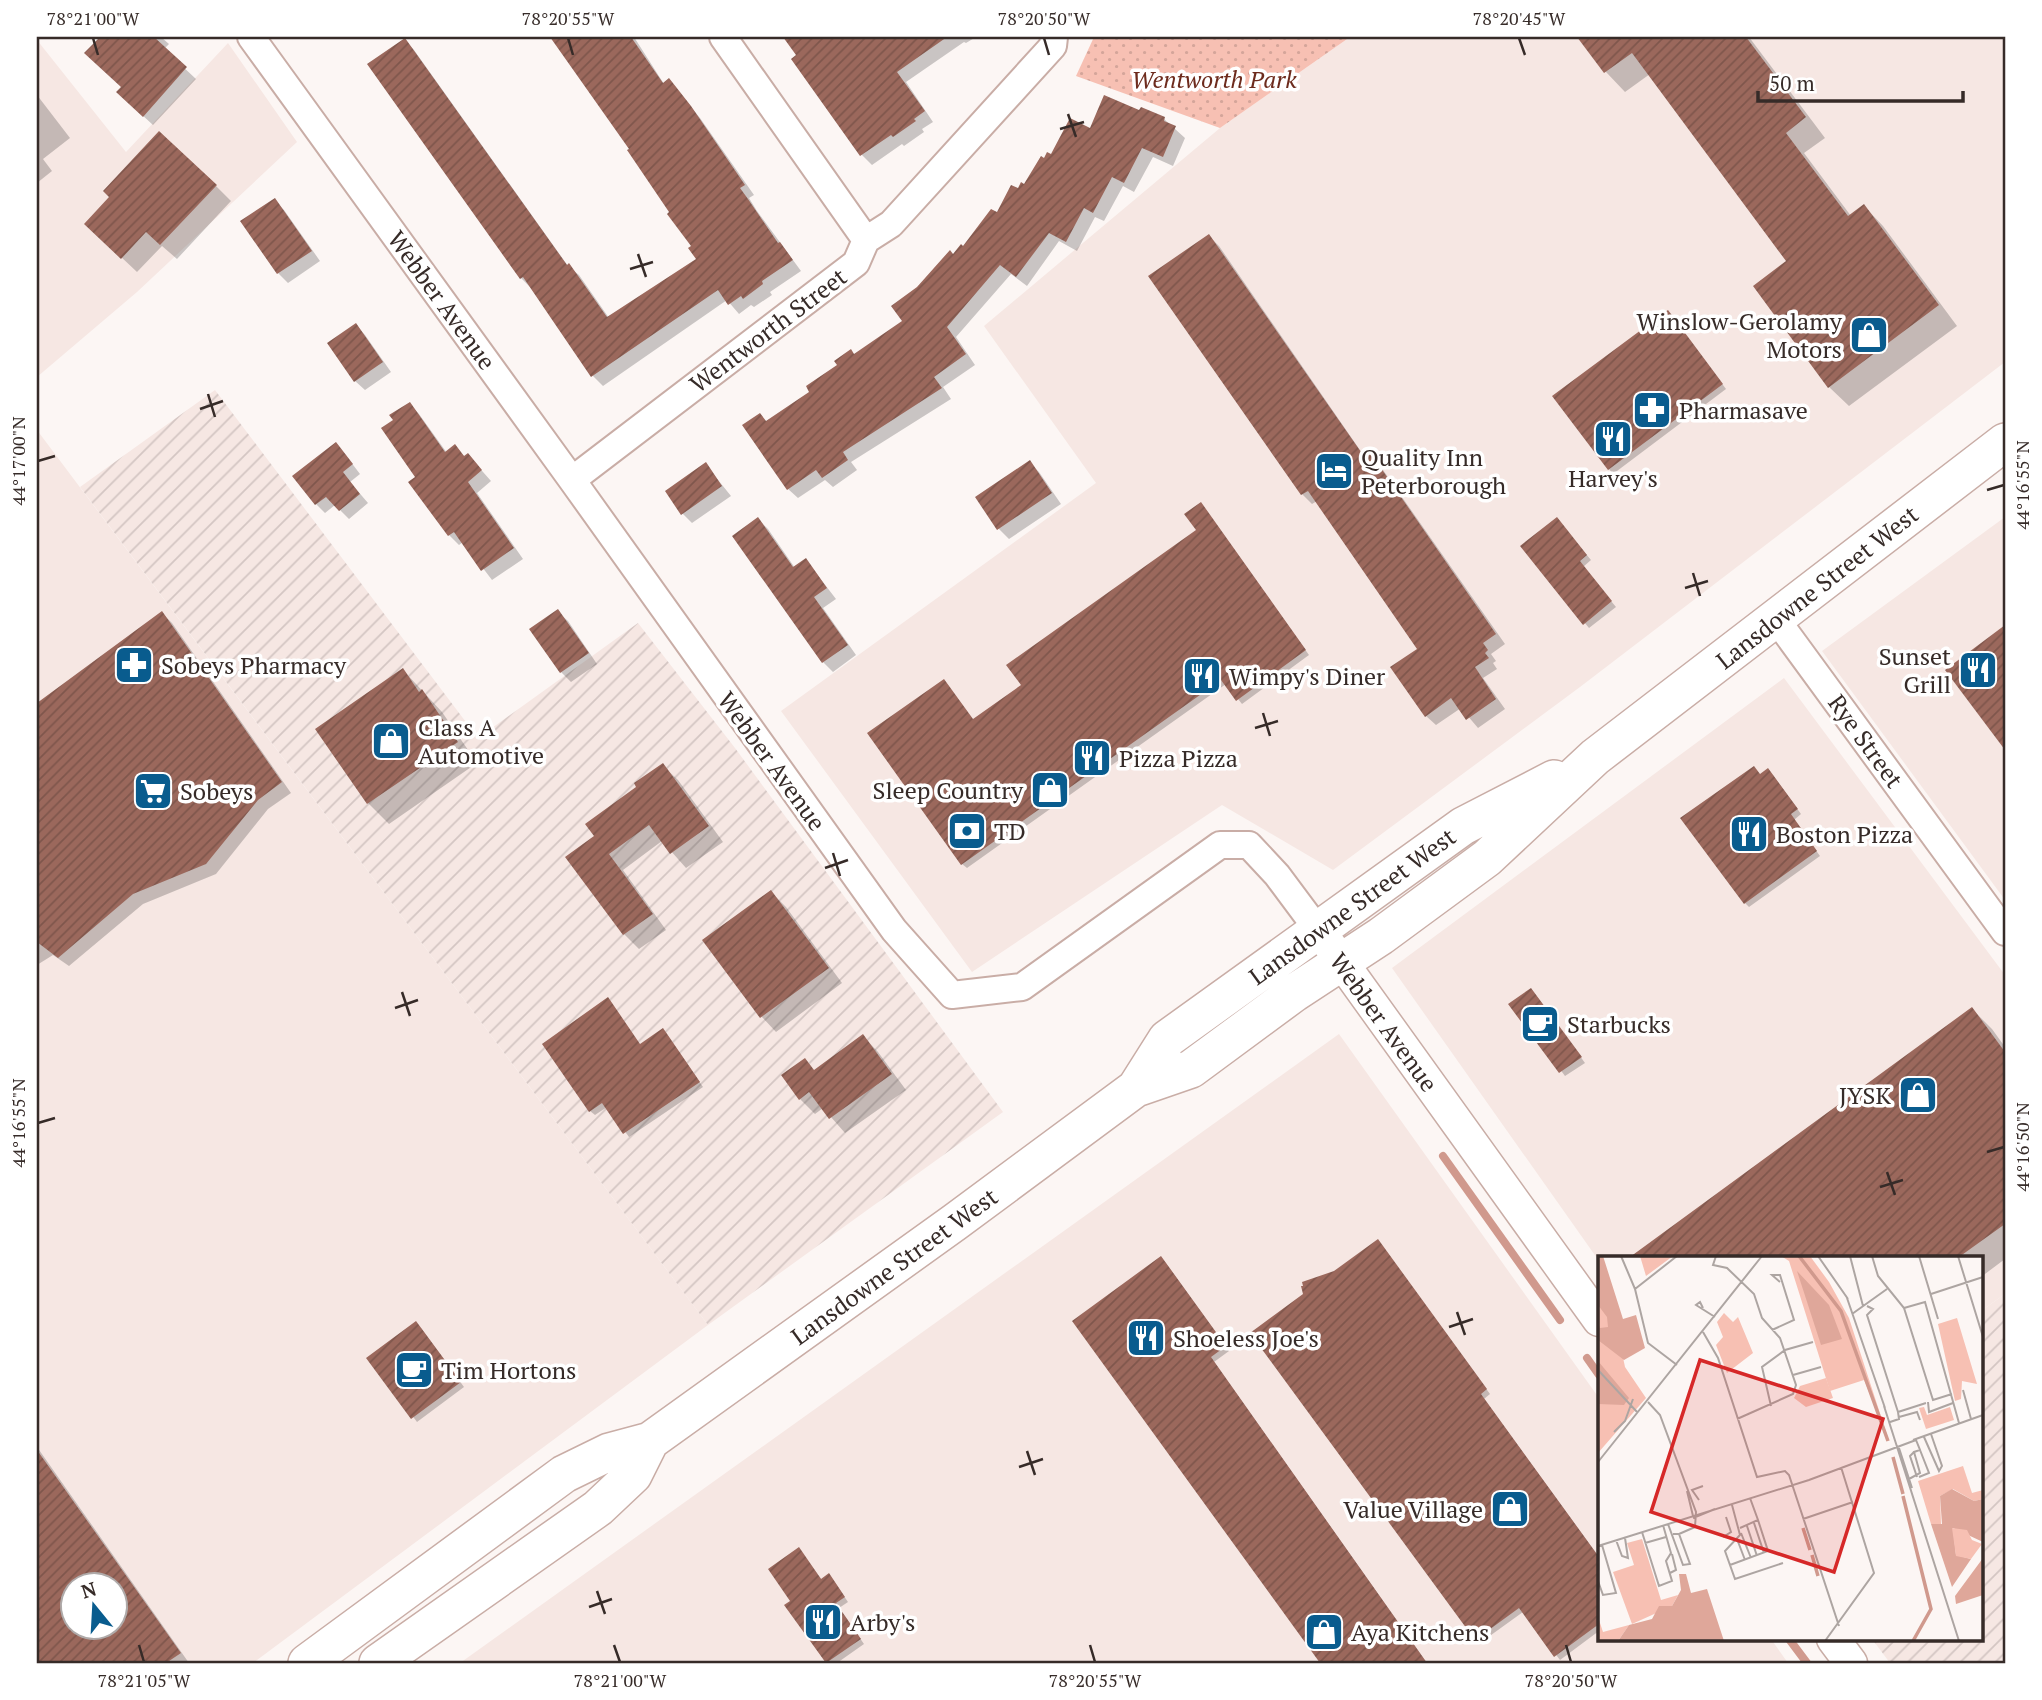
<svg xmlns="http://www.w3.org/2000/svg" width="2042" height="1700" viewBox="0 0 2042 1700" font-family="'PT Serif',serif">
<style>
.built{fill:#f6e7e3;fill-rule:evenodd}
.industrial{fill:url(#industrial-furrows)}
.park{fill:url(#park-dots)}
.shadow{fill:#0003;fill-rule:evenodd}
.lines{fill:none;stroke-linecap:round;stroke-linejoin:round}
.stream{stroke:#d0998d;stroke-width:8}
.building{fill:url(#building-hatch);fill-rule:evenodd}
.minor-casing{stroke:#c9ada6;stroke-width:30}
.tertiary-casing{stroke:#c9ada6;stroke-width:35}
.secondary-casing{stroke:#c9ada6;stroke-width:40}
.minor{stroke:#fff;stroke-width:26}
.tertiary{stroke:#fff;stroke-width:32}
.secondary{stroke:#fff;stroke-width:37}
.ticks{fill:none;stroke:#362b28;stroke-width:2.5}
.labels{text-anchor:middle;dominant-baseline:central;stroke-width:7;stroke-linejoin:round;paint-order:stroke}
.park-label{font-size:24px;font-style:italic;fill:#6d2b1d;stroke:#fff}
.street-label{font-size:24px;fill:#362b28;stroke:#fff}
.poi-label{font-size:24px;fill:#362b28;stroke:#fff;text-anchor:start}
.inset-river{fill:none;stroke:#d0998d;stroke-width:3.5}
.inset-road{fill:none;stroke:#ada5a2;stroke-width:2}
.view{fill:#d62828;fill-opacity:0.15;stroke:#d62828;stroke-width:3.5}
.inset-edge{fill:none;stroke:#362b28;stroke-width:3.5}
.neatline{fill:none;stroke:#362b28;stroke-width:2.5}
.ticks-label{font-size:18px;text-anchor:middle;fill:#362b28}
</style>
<defs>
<pattern id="industrial-furrows" width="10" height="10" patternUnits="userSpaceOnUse" patternTransform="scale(1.75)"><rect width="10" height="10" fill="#f6e7e3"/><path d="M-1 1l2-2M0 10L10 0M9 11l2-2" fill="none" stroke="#d4c6c3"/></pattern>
<pattern id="park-dots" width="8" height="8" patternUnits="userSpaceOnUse" patternTransform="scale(1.75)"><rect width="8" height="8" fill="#f7c0b3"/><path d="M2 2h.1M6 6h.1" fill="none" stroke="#d4a59a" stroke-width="1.8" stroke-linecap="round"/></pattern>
<pattern id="building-hatch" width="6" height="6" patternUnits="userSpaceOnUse" patternTransform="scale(1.75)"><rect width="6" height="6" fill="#9b685c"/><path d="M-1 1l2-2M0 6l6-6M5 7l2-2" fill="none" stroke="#7f564c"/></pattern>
</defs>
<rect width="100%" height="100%" fill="#fcf6f4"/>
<!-- built -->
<path class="built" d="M1350 37H2005V362L1580 687 1333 870 1222 805 972 972 781 711 1096 483 984 326 1220 128Z
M37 40 126 152 228 43 297 142 137 292 37 377Z
M37 430 708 1325 253 1663H37ZM74 1584H116V1626H74Z
M2005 517V900L1822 651Z
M1784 678 2005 975V1294L1981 1311V1257H1599V1261L1392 968Z
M1339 1034 1599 1398V1639H1771L1788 1663H460Z"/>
<!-- industrial -->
<path class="industrial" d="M215 390 478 738 638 623 735 748 1003 1112 708 1325 80 487Z
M2005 1294V1663H1890L1872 1639H1981V1311Z"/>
<!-- park -->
<path class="park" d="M1094 37H1350L1220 128 1076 76Z"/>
<!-- shadow -->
<path class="shadow" d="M101 37H161L169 44 164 49 196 79 153 125 128 102Z
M551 37H634L664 84 669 80 700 118 754 195 749 198 757 211 801 271 770 292 772 295 754 307 751 305 739 314 727 300 603 386 593 376 531 288 521 278 369 65 405 40 414 50 568 266 579 275 609 318 698 260 693 247 672 213 606 113Z
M785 37H879L889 51 910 37H976L966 43 964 42 906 82 933 122 922 129 924 132 904 146 902 144 872 165 862 155Z
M1579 37H1662L1677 57 1705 37H1749L1825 138 1804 153 1851 216 1864 206 1883 226 1957 326 1849 406 1829 387 1789 262 1650 74 1625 92 1606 72Z
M37 95 70 138 43 159 52 171 37 183Z
M1140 113 1164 119 1185 138 1173 166 1153 157 1134 192 1123 186 1104 221 1095 217 1077 251 1059 241 1027 286 1011 274 956 337 975 365 943 387 951 399 851 462 857 470 833 487 825 480 798 498 788 489 767 423 812 392 855 356 905 321 919 289 964 249 1052 157 1091 130Z
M216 186 231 201 177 259 162 246 137 272 102 239Z
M274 200 284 210 320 261 288 283 278 273 243 222Z
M1209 236 1219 246 1362 453 1366 450 1376 460 1505 644 1491 654 1496 661 1493 663 1497 669 1483 678 1505 709 1478 728 1461 708 1436 725 1426 716 1419 649 1317 501 1312 504 1302 494Z
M1672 317 1726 389 1613 474 1609 469Z
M356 325 365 335 391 372 365 390 355 381Z
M410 404 419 414 447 453 455 446 465 457 468 455 491 481 477 493 523 559 492 580 463 542 459 545 449 535 417 477 395 421Z
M344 453 360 474 350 482 368 503 349 519 335 505 325 513 316 504Z
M1029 462 1039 472 1061 504 1009 539 999 529 977 498Z
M706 465 731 496 692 523 682 513Z
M1205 509 1309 655 1242 704 1226 684 967 868 962 864 974 721 1023 685 1198 530Z
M758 519 768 529 795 568 806 560 836 599 823 608 856 655 833 672 823 662Z
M1561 524 1591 560 1583 567 1616 607 1589 628 1522 547Z
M558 612 568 621 597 664 571 682 561 672 532 630Z
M162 613 172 623 291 793 268 809 216 874 143 904 69 966 53 955 37 965V706Z
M2005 627V735L2000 739 1948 670Z
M403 670 442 712 477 763 389 824 368 803 317 730Z
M662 765 678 780 723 842 686 868 662 841 623 870 666 930 639 949 624 934 596 836 639 787Z
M1760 775H1773L1801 814 1794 820 1820 856 1749 907 1745 903Z
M771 892 786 907 842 983 776 1032 761 1016Z
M1535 994 1585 1063 1565 1076 1511 1004Z
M1972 1009 1992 1029 2005 1047V1259L1981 1277V1257L1634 1256Z
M667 1035 703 1087 629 1137 607 1107 595 1115 590 1111 641 1045Z
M863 1036 878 1052 906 1090 845 1133 823 1108 815 1114 800 1099Z
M1382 1246 1490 1394 1484 1399 1599 1557V1631L1560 1660 1523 1612 1480 1643 1476 1639 1305 1294 1335 1273Z
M1165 1262 1229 1351 1214 1362 1427 1663H1322L1075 1321Z
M421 1328 464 1387 417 1422 369 1358Z
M37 1447 189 1663H37ZM74 1584H116V1626H74Z
M799 1549 822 1580H833L848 1602 839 1608 864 1644 837 1663H826L786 1605 792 1601Z"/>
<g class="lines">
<!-- stream -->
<path class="stream" d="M1443 1156 1560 1320
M1587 1358 1599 1375
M1789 1639 1807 1663"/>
</g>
<!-- building -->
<path class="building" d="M100 37H154L187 67 143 117 116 92 121 87 84 53Z
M550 37H631L663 83 669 78 691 106 745 185 740 188 748 199 778 243 780 242 793 260 762 281 763 284 743 299 741 296 728 305 718 290 591 377 523 277 520 279 367 64 405 38 567 265 569 263 607 317 696 259 688 248 691 246 667 214 669 212 627 150 629 149Z
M783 37H947L897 72 925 111 914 119 916 121 893 137 891 135 860 156 791 59 796 55Z
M1577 37H1746L1806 117 1786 133 1848 216 1864 204 1939 305 1828 388 1753 286 1786 261 1632 53 1604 73Z
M1104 95 1139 110 1141 107 1165 117 1164 121 1176 126 1163 157 1142 148 1124 183 1112 177 1093 213 1084 208 1066 242 1049 233 1016 277 1000 265 947 327 966 354 934 377 942 388 843 452 848 460 822 478 816 470 787 490 742 425 760 413 766 421 809 392 806 386 837 365 834 361 851 349 854 354 902 321 891 306 917 287 950 250 953 254 961 244 963 246 991 209 997 212 1011 185 1018 188 1021 182 1024 184 1041 156 1044 158 1047 152 1051 154 1070 118 1090 128Z
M159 131 217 185 160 245 146 232 121 259 84 224 109 197 103 191Z
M275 198 312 251 277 274 240 221Z
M1209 234 1361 452 1367 448 1496 634 1483 643 1488 650 1485 653 1489 658 1475 667 1496 699 1466 720 1451 698 1425 717 1390 667 1417 649 1308 491 1301 495 1148 276Z
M1668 310 1723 384 1608 470 1552 396Z
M356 323 383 362 354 382 327 343Z
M410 402 445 452 455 444 464 456 468 453 482 470 468 482 514 548 481 571 454 532 448 536 408 482 415 477 381 428 393 420 389 415Z
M336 442 353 464 343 472 360 494 339 511 326 497 315 505 292 476Z
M1030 460 1052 493 997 530 975 497Z
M706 462 722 486 681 515 665 491Z
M1201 502 1306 650 1236 701 1221 680 961 865 867 733 944 679 973 719 1021 685 1006 665 1196 530 1184 514Z
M758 517 793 567 806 558 827 588 814 597 848 645 822 663 732 536Z
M1557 517 1587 555 1580 561 1612 601 1583 625 1520 546Z
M558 609 589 653 560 673 529 629Z
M162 611 282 782 258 800 206 864 133 894 58 958 37 942V703Z
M2005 625V750L1945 670Z
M403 668 419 692 422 689 458 742 367 804 315 729Z
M663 763 709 826 670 854 649 825 609 854 653 914 623 935 565 857 594 836 585 824 636 787 634 783Z
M1754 766 1760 774 1768 768 1798 809 1791 814 1817 851 1744 904 1680 818Z
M771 890 829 968 760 1018 702 940Z
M1531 988 1582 1057 1559 1073 1508 1004Z
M608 997 640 1044 663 1028 700 1082 623 1134 602 1103 589 1112 542 1044Z
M1972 1007 2005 1052V1224L1959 1257H1630Z
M863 1034 892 1074 829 1119 809 1092 799 1100 781 1075 805 1058 814 1070Z
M1378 1239 1487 1389 1481 1394 1599 1557V1624L1554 1657 1519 1608 1475 1640 1250 1333 1303 1294 1301 1286H1303L1302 1282 1334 1271Z
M1161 1256 1226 1346 1211 1357 1427 1663H1320L1072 1321Z
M416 1321 461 1382 411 1419 366 1358Z
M37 1450 181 1653 166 1663H37ZM74 1585H116V1627H74Z
M799 1547 821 1579 829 1573 845 1597 836 1603 861 1639 826 1663 784 1605 790 1601 768 1569Z"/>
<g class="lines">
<!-- minor casing -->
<g class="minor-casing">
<path id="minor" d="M251 37 572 480 894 930 952 995 1022 987 1220 845H1249L1277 875 1318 930
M723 37 866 240
M572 480 856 263 866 240 891 224 1053 46 1054 37
M1776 619 2005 932"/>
</g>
<!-- tertiary casing -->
<g class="tertiary-casing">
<path id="tertiary" d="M1328 943 1599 1320
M1833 1639 1851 1663"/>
</g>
<!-- secondary casing -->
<g class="secondary-casing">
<path id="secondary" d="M1136 1088 1167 1039 1463 826 1554 779
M307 1663 564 1474 609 1452 650 1441 955 1222 1136 1088 1191 1069 1294 993 1381 936 1487 858 1595 757 2005 442
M378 1663 598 1508 633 1475 650 1441"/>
</g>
<!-- minor -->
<use href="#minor" class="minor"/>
<!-- tertiary -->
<use href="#tertiary" class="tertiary"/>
<!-- secondary -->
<use href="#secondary" class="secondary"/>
</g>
<!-- ticks -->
<path class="ticks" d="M93 38 98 55M568 38 573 55M1044 38 1049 55M1519 38 1525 55M1068 114 1076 137M1060 129 1084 122M638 254 646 277M630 269 653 262M208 394 215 417M200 409 223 401M38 461 55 456M1987 490 2004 485M1693 573 1700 596M1685 588 1708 581M1263 713 1270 736M1255 728 1278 721M833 853 840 876M825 868 848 860M402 992 410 1016M395 1008 418 1000M38 1123 55 1118M1987 1152 2004 1147M1887 1172 1895 1195M1880 1187 1903 1180M1457 1312 1465 1335M1449 1327 1473 1319M1027 1451 1035 1475M1019 1467 1043 1459M597 1591 605 1614M589 1607 612 1599M139 1645 144 1662M614 1645 620 1662M1090 1645 1095 1662M1566 1645 1571 1662"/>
<!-- icons -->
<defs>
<g id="shop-square" transform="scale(2.0125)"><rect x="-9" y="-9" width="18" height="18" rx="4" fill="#095c8e" stroke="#fff"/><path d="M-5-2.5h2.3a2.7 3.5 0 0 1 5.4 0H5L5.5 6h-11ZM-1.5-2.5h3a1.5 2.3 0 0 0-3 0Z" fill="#fff"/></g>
<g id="pharmacy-square" transform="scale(2.0125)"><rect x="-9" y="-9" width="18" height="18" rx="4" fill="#095c8e" stroke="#fff"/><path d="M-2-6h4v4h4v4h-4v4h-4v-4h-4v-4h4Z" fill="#fff"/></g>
<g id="restaurant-square" transform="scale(2.0125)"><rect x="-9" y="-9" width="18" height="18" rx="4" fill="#095c8e" stroke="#fff"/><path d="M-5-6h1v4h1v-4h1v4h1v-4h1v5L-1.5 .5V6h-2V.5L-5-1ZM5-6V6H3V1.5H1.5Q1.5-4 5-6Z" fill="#fff"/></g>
<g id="hotel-square" transform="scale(2.0125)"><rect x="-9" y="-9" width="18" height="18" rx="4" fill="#095c8e" stroke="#fff"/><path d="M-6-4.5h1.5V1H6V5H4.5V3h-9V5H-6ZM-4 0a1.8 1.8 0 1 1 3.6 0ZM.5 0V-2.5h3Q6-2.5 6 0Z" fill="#fff"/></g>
<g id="supermarket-square" transform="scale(2.0125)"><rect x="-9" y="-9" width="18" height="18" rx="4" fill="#095c8e" stroke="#fff"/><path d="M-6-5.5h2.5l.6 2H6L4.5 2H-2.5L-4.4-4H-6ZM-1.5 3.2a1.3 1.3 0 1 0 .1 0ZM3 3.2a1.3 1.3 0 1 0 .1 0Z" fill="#fff"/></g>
<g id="bank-square" transform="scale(2.0125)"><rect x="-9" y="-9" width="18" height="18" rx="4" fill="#095c8e" stroke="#fff"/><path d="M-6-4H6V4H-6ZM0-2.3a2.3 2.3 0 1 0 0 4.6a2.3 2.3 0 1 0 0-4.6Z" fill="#fff"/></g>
<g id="cafe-square" transform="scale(2.0125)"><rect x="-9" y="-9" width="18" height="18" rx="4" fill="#095c8e" stroke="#fff"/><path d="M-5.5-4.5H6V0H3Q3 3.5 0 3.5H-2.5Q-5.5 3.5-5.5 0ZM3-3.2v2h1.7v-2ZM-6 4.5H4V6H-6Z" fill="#fff"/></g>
</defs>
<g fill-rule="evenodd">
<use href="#shop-square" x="1869" y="335"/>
<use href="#pharmacy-square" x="1652" y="410"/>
<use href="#restaurant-square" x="1613" y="439"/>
<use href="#hotel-square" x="1334" y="471"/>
<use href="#pharmacy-square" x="134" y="665"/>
<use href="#restaurant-square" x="1978" y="670"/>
<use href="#restaurant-square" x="1202" y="676"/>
<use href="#shop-square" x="391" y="741"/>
<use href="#restaurant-square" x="1092" y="758"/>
<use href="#shop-square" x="1050" y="790"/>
<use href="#supermarket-square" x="153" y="791"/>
<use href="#bank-square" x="967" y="831"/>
<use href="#restaurant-square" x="1749" y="834"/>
<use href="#cafe-square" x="1540" y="1024"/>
<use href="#shop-square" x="1918" y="1095"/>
<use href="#restaurant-square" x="1146" y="1338"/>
<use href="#cafe-square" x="414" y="1370"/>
<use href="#shop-square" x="1510" y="1509"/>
<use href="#restaurant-square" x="823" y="1622"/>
<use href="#shop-square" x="1324" y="1632"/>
</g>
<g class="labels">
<!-- park labels -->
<g class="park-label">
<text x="1214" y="79">Wentworth Park</text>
</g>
<!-- street labels -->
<g class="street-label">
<text transform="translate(442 300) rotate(54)">Webber Avenue</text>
<text transform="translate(768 330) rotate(-37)">Wentworth Street</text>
<text transform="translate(1817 587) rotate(-38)">Lansdowne Street West</text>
<text transform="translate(1866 741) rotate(54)">Rye Street</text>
<text transform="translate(772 761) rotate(54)">Webber Avenue</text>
<text transform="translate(1352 906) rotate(-36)">Lansdowne Street West</text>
<text transform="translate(1384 1022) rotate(54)">Webber Avenue</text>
<text transform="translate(894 1266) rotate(-36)">Lansdowne Street West</text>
</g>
<!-- poi labels -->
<g class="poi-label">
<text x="1842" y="321" text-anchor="end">Winslow-Gerolamy<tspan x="1842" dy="28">Motors</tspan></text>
<text x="1679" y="410">Pharmasave</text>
<text x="1361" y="457">Quality Inn<tspan x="1361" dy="28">Peterborough</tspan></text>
<text x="1613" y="478" text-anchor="middle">Harvey's</text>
<text x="1951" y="656" text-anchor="end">Sunset<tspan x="1951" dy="28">Grill</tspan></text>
<text x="161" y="665">Sobeys Pharmacy</text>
<text x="1229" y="676">Wimpy's Diner</text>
<text x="418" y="727">Class A<tspan x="418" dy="28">Automotive</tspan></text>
<text x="1119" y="758">Pizza Pizza</text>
<text x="1023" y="790" text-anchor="end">Sleep Country</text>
<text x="180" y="791">Sobeys</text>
<text x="994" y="831">TD</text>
<text x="1776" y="834">Boston Pizza</text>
<text x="1567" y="1024">Starbucks</text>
<text x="1891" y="1095" text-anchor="end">JYSK</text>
<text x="1173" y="1338">Shoeless Joe's</text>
<text x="441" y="1370">Tim Hortons</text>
<text x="1483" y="1509" text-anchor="end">Value Village</text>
<text x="850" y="1622">Arby's</text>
<text x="1351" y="1632">Aya Kitchens</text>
</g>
</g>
<!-- overview -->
<g transform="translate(1598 1256)">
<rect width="385" height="385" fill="#fcf6f4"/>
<path d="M0 0H4L27 111 48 142 0 197ZM183 0H212L231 26 251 62 291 185 266 124 232 135 191 5ZM126 57 135 66 140 61 155 97 129 117 118 89 125 81 119 66ZM359 62 379 128 364 125 363 143 357 145 340 68ZM326 151 329 159 352 151 356 164 328 173 321 152ZM365 210 374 237 385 234V243L376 245 355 233 342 240 343 268H333L320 225ZM44 283 63 344 80 339 74 350 34 368 15 316 36 309 29 287ZM0 361 5 376 31 369 20 385 0 384Z" fill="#f7c0b3"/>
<path d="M0 0H5L25 63 38 59 47 92 26 104 0 84V67L2 72 10 71 9 61 0 49ZM199 15 231 49 244 83 223 89ZM0 105 31 142 26 149 0 148ZM354 233 376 245 385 243V286L355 272 358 299 373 303 354 331 333 268H344L342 240ZM385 302V339L358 348 357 340ZM81 318H88L93 337 109 333 126 385H20L31 369 54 363 61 350H74L83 334Z" fill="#dfa79a"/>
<path d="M354 272 369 274 374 284 384 288 373 303 358 300Z" fill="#f7c0b3"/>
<path d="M42 0H75L48 20ZM228 122 235 142 208 151 196 142 202 130Z" fill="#f7c0b3"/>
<path class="inset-river" d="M201 0 243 55 290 185M295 201 305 238M305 240 333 353 315 385M205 272 212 294M214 299 220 320"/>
<path class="inset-road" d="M23 0 37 33M118 0 115 9 129 12 156 38 164 62 182 82 198 129 195 138 139 163M220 0 250 43M252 0 265 50M274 0 280 20 306 52 335 144 354 138M321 0 340 63M360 0 385 81M37 33 50 87 79 109M37 33 79 0M333 38 385 21M249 42 287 152M269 50 275 53 269 59 300 156M105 52 102 46 98 49 117 61M306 52 327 46 361 167M254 58 289 33M174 74 196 64 182 19H174L182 26M105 76 120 102 159 221 187 215 191 219 241 370M0 114 40 157M195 119 223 111M365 134 373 163M50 146 62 159 98 256 97 271 81 278M330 146 331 156 355 147M173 150 164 111 187 94 215 86M286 150 361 385M301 161 319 156 322 164M292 166 301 163 300 156 328 147M16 176 27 165 35 143M326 181 341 215 344 210 333 178M315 184 385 159M301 192 314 232M316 196 312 200 319 221M0 206 164 0M321 221 331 217 322 194M311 223 322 217 316 196 322 194 318 184M89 235 95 260M101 244 94 234 105 230M134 249 142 279 127 295 137 323 185 307M95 262 117 253M205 263 255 246M156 267 166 297M70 268 85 309 92 308 81 278H75M149 270 159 300M142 272 160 264 152 242M44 276 61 330 74 325 68 305 73 297 65 269M143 277 153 302M125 281 133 276 128 261M139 283 147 304M18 284 24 300 30 302 27 282M47 287 68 281M0 290 211 224 318 184M132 309 170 295 160 264M72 317 78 314 74 298M0 325 5 339 18 337 4 289M227 385 276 317 243 211"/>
<path class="view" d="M102 104 285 163 236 316 53 256Z"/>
<rect width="385" height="385" class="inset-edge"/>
</g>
<!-- border -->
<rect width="2042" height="1700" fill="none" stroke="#ffffff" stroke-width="77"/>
<!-- north arrow -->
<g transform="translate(94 1606) rotate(342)"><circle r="33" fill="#ffffff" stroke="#afaaa9" stroke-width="2"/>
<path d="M0-5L12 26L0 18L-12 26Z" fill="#095c8e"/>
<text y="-10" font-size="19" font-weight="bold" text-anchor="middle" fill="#362b28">N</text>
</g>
<!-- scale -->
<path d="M1758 91v10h205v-10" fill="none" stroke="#362b28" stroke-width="3.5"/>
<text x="1769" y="91" font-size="21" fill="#362b28" stroke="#ffffff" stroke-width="5" paint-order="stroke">50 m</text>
<rect x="38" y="38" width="1966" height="1624" class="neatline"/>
<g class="ticks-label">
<text x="93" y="25">78°21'00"W</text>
<text x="568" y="25">78°20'55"W</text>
<text x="1044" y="25">78°20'50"W</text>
<text x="1519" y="25">78°20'45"W</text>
<text transform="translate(19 461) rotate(-90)" y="6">44°17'00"N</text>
<text transform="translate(2023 485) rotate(-90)" y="6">44°16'55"N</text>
<text transform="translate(19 1123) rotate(-90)" y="6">44°16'55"N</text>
<text transform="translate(2023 1147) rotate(-90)" y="6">44°16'50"N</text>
<text x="144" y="1687">78°21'05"W</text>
<text x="620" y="1687">78°21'00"W</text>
<text x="1095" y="1687">78°20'55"W</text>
<text x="1571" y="1687">78°20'50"W</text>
</g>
</svg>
